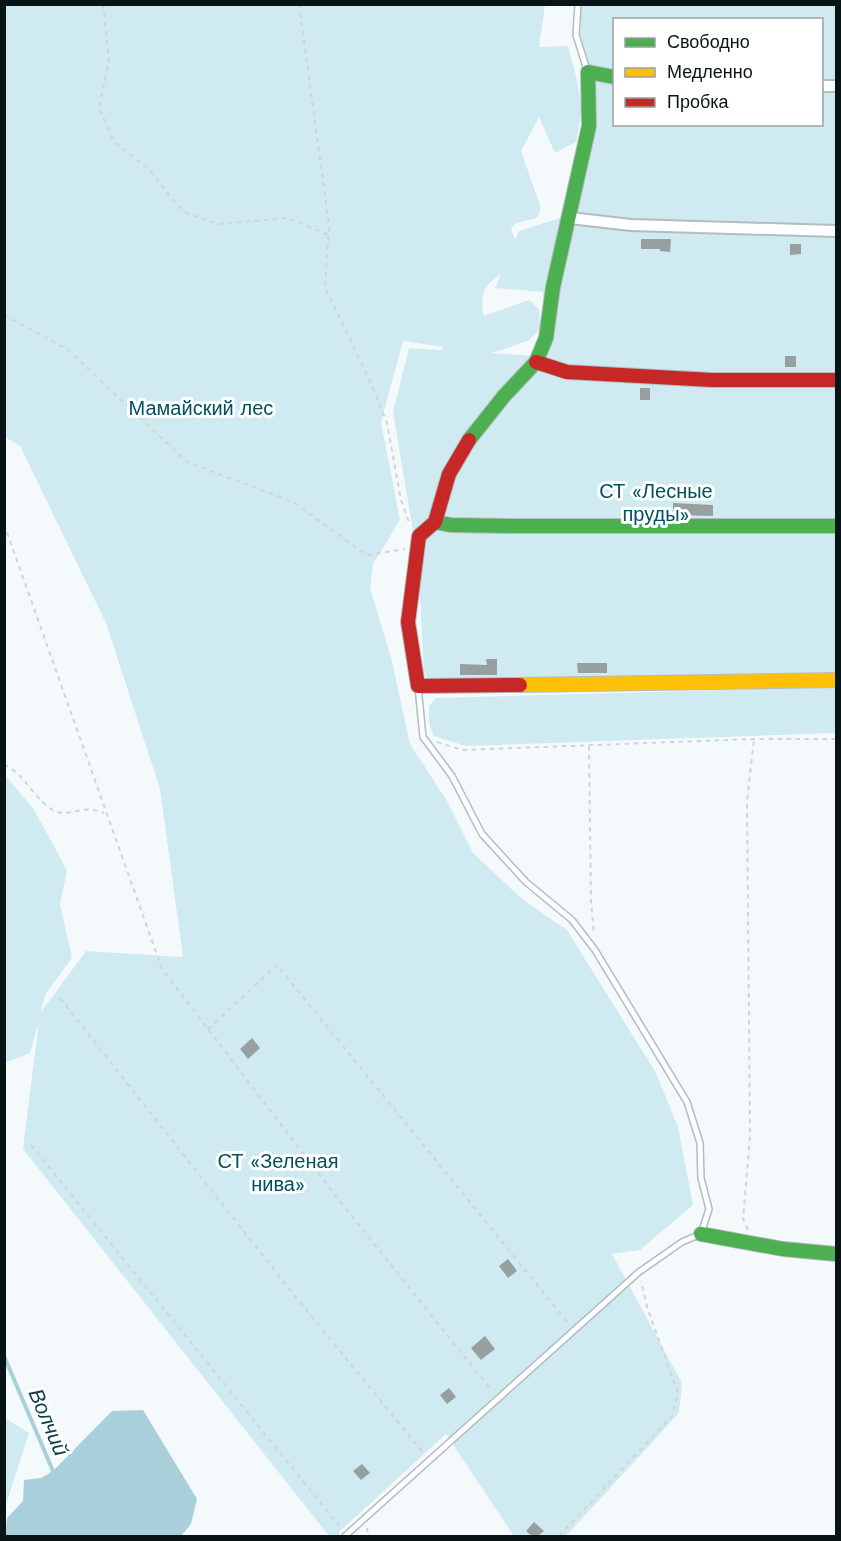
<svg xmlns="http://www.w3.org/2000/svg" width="841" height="1541" viewBox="0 0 841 1541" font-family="'Work Sans',sans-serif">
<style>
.green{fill:#cfeaf0;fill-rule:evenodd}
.water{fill:#a9d0da}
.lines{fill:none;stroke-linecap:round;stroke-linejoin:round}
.stream{stroke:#a9d0da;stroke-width:4}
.building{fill:#989fa1}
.lane-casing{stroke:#b4bcbe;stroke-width:8}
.street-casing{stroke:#b4bcbe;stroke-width:14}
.fast-casing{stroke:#b4bcbe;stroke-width:16}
.slow-casing{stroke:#b4bcbe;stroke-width:16}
.jam-casing{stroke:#b4bcbe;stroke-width:16}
.path{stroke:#d2d4d4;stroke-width:2;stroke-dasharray:4.5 4.5;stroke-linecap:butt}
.lane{stroke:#fdfeff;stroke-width:5}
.street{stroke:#fdfeff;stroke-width:10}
.fast{stroke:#4caf50;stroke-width:14}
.slow{stroke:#ffc107;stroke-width:14}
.jam{stroke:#c62828;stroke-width:14}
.labels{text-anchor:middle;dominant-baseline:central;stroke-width:6;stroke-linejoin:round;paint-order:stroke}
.park-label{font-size:20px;fill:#00505f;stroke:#fff}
.water-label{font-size:21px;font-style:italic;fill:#10404b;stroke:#fff}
</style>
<rect width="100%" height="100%" fill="#f4fafc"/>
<!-- green -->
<path class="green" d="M5 5H545L539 47 568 46 577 80 582 109 576 142 555 153 539 117 521 151 541 208 537 218 516 223 511 229 515 240 519 231 576 213 590 68 580 35 581 5H836V678L432 691 424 671 418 561 393 412 409 348 441 350 443 347 403 341 381 422 400 520 373 564 370 588 391 657 410 744 447 801 473 853 522 899 567 930 656 1073 678 1127 693 1205 640 1250 612 1254 682 1383 679 1413 566 1536H514L446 1434 339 1532V1536H329L23 1149 39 1021 30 1053 5 1063 4 774 33 808 67 870 60 904 72 958 45 995 41 1012 86 951 183 957 160 789 106 623 20 446 5 437ZM614 20H822V124H614ZM501 274 495 288 543 292 547 357 490 353 499 351 529 340 540 329 539 309 529 300 484 316C479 296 484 285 501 274Z
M836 687V733L466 746 434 736 429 724V706L436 698Z
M5 1418 29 1433 5 1508Z"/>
<!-- water -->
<path class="water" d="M143 1410 197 1499 191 1524 181 1536H5L7 1518 23 1501 24 1480 41 1478 53 1471 112 1411Z"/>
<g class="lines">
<!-- stream -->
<path class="stream" d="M4 1356 53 1471 52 1474"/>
</g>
<!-- building -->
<path class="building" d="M641 239H671L670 252 660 251V249H641Z
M790 244H801V254L790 255Z
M785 356H796V367H785Z
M640 388H650V400H640Z
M673 503 713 505V516L673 515Z
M486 659H497V675H460V664L487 665Z
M577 663H607V673H578Z
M252 1038 260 1048 248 1059 240 1049Z
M508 1259 517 1271 508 1278 499 1266Z
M485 1336 495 1349 481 1360 471 1348Z
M449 1388 456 1397 447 1404 440 1395Z
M362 1464 370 1473 361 1480 353 1471Z
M534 1522 544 1531 538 1536H532L526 1531Z"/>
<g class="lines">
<!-- lane casing -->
<g class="lane-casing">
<path id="lane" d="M578 4 576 35 587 70
M345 1536 639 1272 682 1242 701 1234 709 1209 701 1178 700 1143 687 1102 595 950 572 920 526 882 482 834 452 776 423 737 418 687"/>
</g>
<!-- street casing -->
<g class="street-casing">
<path id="street" d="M822 86H836
M570 218 631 225 836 231"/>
</g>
<!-- fast casing -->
<g class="fast-casing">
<path id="fast" d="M469 440 504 396 536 362 546 338 553 287 589 126 588 72 614 77
M435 522 451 525 508 526H836
M701 1234 783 1249 836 1254"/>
</g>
<!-- slow casing -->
<g class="slow-casing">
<path id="slow" d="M520 685 836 680"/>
</g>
<!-- jam casing -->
<g class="jam-casing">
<path id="jam" d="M536 362 567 372 712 380H836
M469 440 449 474 435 522 419 536 408 622 418 686 520 685"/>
</g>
<!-- path -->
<path class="path" d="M103 4 109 60 99 108 114 142 150 170 173 200 186 213 218 224 288 218 329 235
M299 4 329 225 325 287 374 390 387 423 401 500 410 525
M4 315 67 349 187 462 293 502 367 555 405 549
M4 524 162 969 335 1195 492 1391
M437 742 462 750 754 739H836
M589 746 591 902 594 935
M4 765C26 773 36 805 58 812 73 816 83 804 104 813
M60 998 290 1290 425 1455
M208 1029 277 965 569 1324
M31 1145 341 1528
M748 1230 743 1219 750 1137 747 801 754 739
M367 1528 368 1536
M559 1536 672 1416 678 1393 648 1310 641 1281"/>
<!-- lane -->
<use href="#lane" class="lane"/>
<!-- street -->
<use href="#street" class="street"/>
<!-- fast -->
<use href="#fast" class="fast"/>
<!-- slow -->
<use href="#slow" class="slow"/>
<!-- jam -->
<use href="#jam" class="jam"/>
</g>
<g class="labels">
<!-- park labels -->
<g class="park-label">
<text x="201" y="408">Мамайский лес</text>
<text x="656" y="491">СТ «Лесные<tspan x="656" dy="23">пруды»</tspan></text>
<text x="278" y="1161">СТ «Зеленая<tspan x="278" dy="23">нива»</tspan></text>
</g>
<!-- water labels -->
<g class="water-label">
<text transform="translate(49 1422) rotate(67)">Волчий</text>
</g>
</g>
<!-- border -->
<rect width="841" height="1541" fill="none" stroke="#091416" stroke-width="12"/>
<!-- legend -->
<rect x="613" y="18" width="210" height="108" fill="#ffffff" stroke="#9da1a2" stroke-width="1.5"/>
<rect x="625" y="38" width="30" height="9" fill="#4caf50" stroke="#9da1a2" stroke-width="1.5"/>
<text x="667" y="48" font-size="18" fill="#091416">Свободно</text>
<rect x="625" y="68" width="30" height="9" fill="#ffc107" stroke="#9da1a2" stroke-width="1.5"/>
<text x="667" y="78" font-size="18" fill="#091416">Медленно</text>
<rect x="625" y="98" width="30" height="9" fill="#c62828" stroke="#9da1a2" stroke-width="1.5"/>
<text x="667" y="108" font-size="18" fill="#091416">Пробка</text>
</svg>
